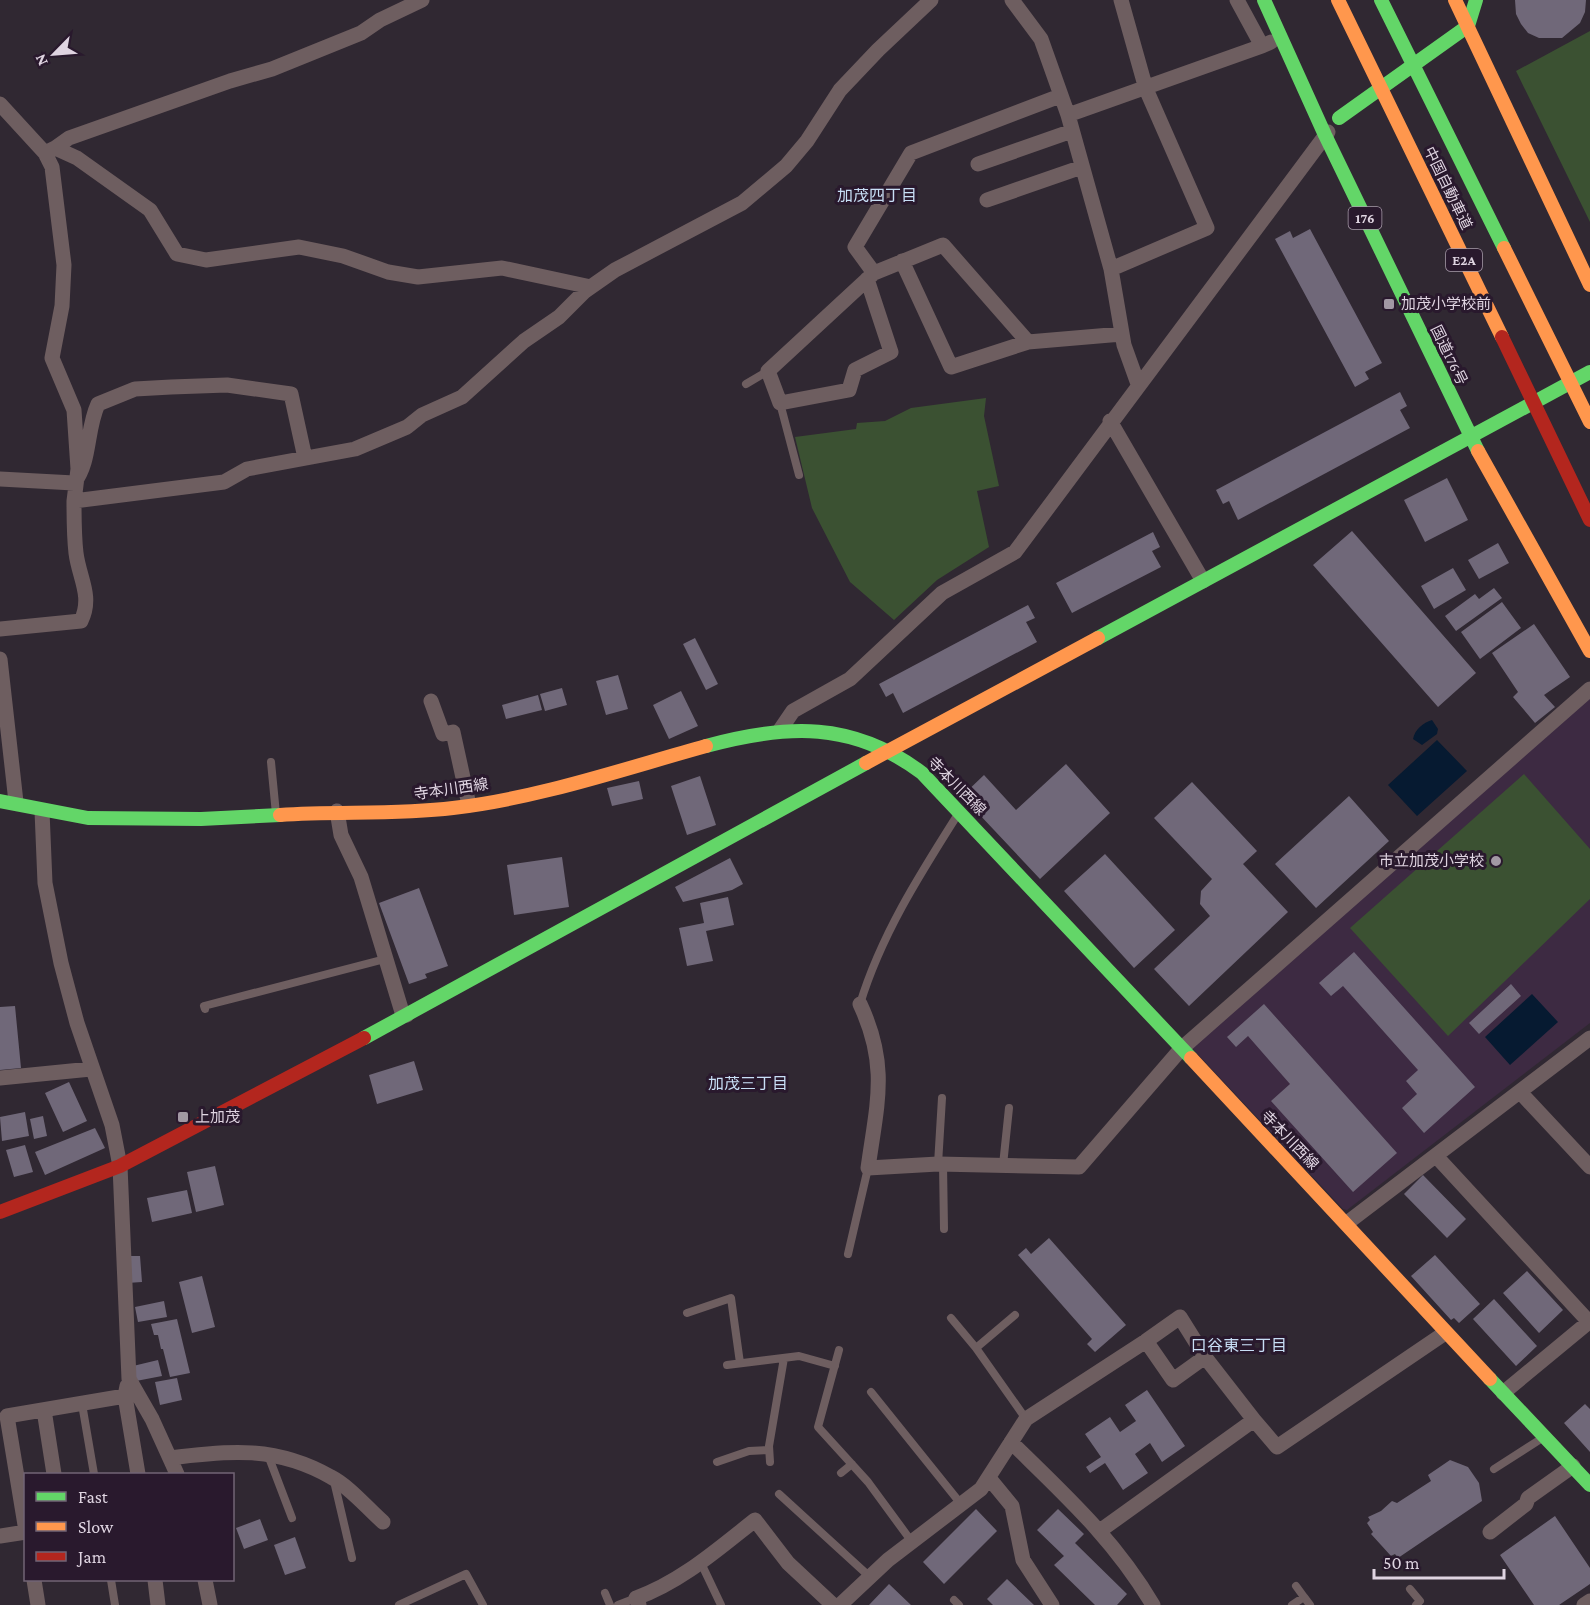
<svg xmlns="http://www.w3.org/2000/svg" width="1590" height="1605" viewBox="0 0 1590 1605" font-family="'Crimson Pro','Noto Sans JP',serif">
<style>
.built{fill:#3d2a42}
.green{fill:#3b5132}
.water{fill:#061a31}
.building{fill:#706879}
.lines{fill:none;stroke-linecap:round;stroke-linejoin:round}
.lane{stroke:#6e5e60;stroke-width:8}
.street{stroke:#6e5e60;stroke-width:15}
.fast{stroke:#63d668;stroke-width:14}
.slow{stroke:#ff974d;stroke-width:14}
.jam{stroke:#b3261e;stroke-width:14}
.poi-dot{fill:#a298a4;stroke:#29192d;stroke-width:2}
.labels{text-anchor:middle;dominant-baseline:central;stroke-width:6;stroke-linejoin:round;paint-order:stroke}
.shield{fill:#29192d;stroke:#a89cab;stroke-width:1.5}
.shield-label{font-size:14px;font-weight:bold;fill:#dfd4e1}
.street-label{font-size:15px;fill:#dfd4e1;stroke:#29192d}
.poi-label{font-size:15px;fill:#dfd4e1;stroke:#29192d;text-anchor:start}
.neighbourhood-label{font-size:16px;fill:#c8dff6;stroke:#29192d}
</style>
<rect width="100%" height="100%" fill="#302832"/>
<!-- built -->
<path class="built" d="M1590 696V1023L1347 1210 1343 1209 1192 1048Z"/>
<!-- green -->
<path class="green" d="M1590 31V222L1516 71Z
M986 398 984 416 999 486 977 491 989 547 937 580 894 620 850 582 812 508 795 437 856 429 857 423 885 421 911 408Z
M1524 774 1590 849V899L1448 1036 1350 928Z"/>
<!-- water -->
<path class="water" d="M1432 720 1438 729 1437 734 1422 745 1413 739C1415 729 1423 723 1432 720Z
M1437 740 1467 771 1417 816 1388 785Z
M1532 994 1558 1022 1510 1065 1485 1037Z"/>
<!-- building -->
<path class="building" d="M1515 0H1586L1585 12 1580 23 1562 38H1539L1528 33 1521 24 1516 14Z
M1310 229 1382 363 1365 372 1369 379 1355 387 1275 239 1290 231 1293 238Z
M1400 392 1407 406 1400 410 1410 428 1238 520 1229 501 1223 504 1216 490Z
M1447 478 1468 520 1425 542 1404 500Z
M1352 531 1476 673 1438 707 1313 565Z
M1153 532 1160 547 1152 551 1161 567 1072 613 1056 583Z
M1498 543 1509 563 1479 579 1468 560Z
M1453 568 1466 590 1434 609 1421 586Z
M1494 588 1502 598 1456 631 1445 616 1475 594 1479 599Z
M1502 602 1521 628 1480 659 1461 632Z
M1028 605 1035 618 1026 622 1037 642 903 713 893 693 886 697 879 684Z
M1534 624 1570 677 1544 695 1555 707 1535 723 1513 697 1518 692 1492 653Z
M695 638 718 684 706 690 683 644Z
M618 675 628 709 606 715 596 681Z
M562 688 567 705 545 711 540 694Z
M681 691 698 726 669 739 653 705Z
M538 695 542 710 506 719 502 705Z
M1066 764 1110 813 1040 879 962 796 984 775 1016 810Z
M700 776 716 825 687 835 671 786Z
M639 781 643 799 612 806 607 788Z
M1192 782 1257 851 1243 864 1288 912 1189 1006 1154 969 1210 916 1200 904 1201 891 1212 879 1154 818Z
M1349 796 1389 841 1316 908 1275 864Z
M1105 854 1175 930 1134 968 1064 891Z
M562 857 569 907 514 915 507 865Z
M730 858 743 884 732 890 683 902 675 887Z
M419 888 448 966 425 974 427 978 409 984 379 903Z
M728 897 734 925 706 931 713 961 687 966 679 928 704 923 700 903Z
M1354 952 1475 1087 1424 1133 1402 1108 1417 1094 1406 1081 1418 1070 1343 986 1331 996 1319 983Z
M1511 984 1521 996 1479 1034 1469 1023Z
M1264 1004 1397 1153 1353 1192 1271 1101 1290 1084 1248 1036 1236 1047 1227 1037Z
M15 1006 21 1068 0 1070V1007Z
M414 1061 423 1090 377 1104 369 1075Z
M69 1082 87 1121 63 1132 45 1093Z
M25 1112 29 1136 2 1141 0 1117Z
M43 1116 47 1136 34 1139 30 1119Z
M95 1128 105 1148 45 1175 35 1152Z
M25 1145 33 1172 14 1177 6 1150Z
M215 1166 224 1205 196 1212 187 1172Z
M1423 1175 1466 1219 1447 1238 1404 1194Z
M187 1190 192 1213 152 1222 147 1198Z
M1049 1238 1126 1325 1095 1352 1087 1344 1092 1339 1018 1255 1026 1248 1031 1254Z
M1435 1255 1480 1304 1459 1323 1454 1318 1451 1320 1411 1276Z
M125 1256H140L142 1282 127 1283Z
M1527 1271 1563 1310 1539 1333 1503 1293Z
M202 1276 215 1327 192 1333 179 1282Z
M1494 1299 1537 1346 1516 1366 1473 1319Z
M164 1301 167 1317 138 1322 135 1307Z
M177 1319 190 1373 170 1377 163 1349H161L158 1335H154L151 1324Z
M158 1360 162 1376 136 1381 133 1366Z
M177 1378 182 1400 160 1405 155 1382Z
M1147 1390 1185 1446 1162 1462 1150 1443 1135 1454 1148 1473 1123 1490 1105 1463 1090 1473 1086 1467 1101 1457 1085 1434 1110 1417 1120 1432 1136 1421 1125 1405Z
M1585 1404 1590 1409V1452L1564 1423Z
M1450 1460 1468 1467 1479 1483 1482 1501 1398 1558 1395 1554 1391 1556 1371 1534 1373 1532 1367 1523 1370 1520 1368 1517 1381 1511 1392 1501 1397 1503 1431 1481 1428 1475Z
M976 1509 997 1531 944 1584 923 1562Z
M1058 1509 1084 1534 1075 1543 1127 1594 1117 1605H1095L1054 1565 1064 1556 1037 1530Z
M1555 1516 1590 1568V1584L1559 1605H1534L1500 1555Z
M260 1519 268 1540 244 1549 236 1528Z
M295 1537 306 1568 285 1575 274 1545Z
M1007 1579 1034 1605H993L987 1599Z
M889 1584 911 1605H869Z"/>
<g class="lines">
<!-- lane -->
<path class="lane" d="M746 384 768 371
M780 403 799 475
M271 762 276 814
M860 1004C881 935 920 874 958 814
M205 1009 204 1006 385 959
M938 1164 942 1098
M943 1164 944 1229
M1003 1165 1009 1108
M848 1254 868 1168
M687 1313 731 1298 740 1363
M951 1318 976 1348 1026 1419
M976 1348 1015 1315
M839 1350 818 1427 868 1482 912 1542
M727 1365 799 1356 835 1366
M871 1392 961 1504
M82 1404 94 1474
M268 1455 292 1518
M717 1462 749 1451 769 1450
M770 1462 769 1446 784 1358
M1494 1469 1544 1437
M841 1473 852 1464
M334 1481 352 1558
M779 1494 870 1577
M701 1563 721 1605
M111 1580 115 1605
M1296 1586 1304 1597
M1410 1589 1420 1601 1416 1605
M605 1593 610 1605
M954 1600 959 1605
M399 1605 466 1574 483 1605
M618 1605 636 1598
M1292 1605 1304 1597 1310 1605"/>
<!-- street -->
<path class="street" d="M1012 0 1041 39 1068 115 1111 269 1124 345 1138 384
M1237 0 1262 46 1271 42
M0 104 45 153 52 167 64 265 62 306 52 358 74 410 78 469 74 501 224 482 247 469 355 449 407 427 422 415 462 397 524 341 559 317 585 291 615 270 742 203 786 166 807 141 840 90 878 50 931 0
M1068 115 1262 46
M55 148 69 138 230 81 272 69 361 33 380 20 422 0
M45 153 55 148 77 158 150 210 177 254 206 260 299 247 343 256 388 272 418 277 502 268 591 287
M978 164 1072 131
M987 200 1082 167
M902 261 951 367 1028 342 1122 334
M1111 269 1207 228 1146 89 1121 0
M874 273 855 247 911 153 1060 96
M867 279 891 352 855 370 849 390 780 403 768 371 874 273 943 245 1028 342
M1110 421 1203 581
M0 479 74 483C91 461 86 430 98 404L135 389 171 387 227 385 291 394 305 458
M0 629 81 621C93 596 79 578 76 553 74 536 74 518 74 501
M0 659 16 802
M431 701 443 734 453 732 469 805
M780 730 793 711 850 679 942 593 1015 552 1328 132
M42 811 45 883 61 963 77 1023 112 1125 120 1166 129 1379 152 1419 177 1474
M337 811 341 835 361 877 402 1012 407 1015
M860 1004C889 1066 877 1103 868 1168L938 1164 1079 1167 1181 1049 1590 689
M0 1078 91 1069
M1520 1092 1590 1167
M1436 1156 1590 1323
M1347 1223 1590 1038
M1146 1341 1180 1317 1205 1357 1254 1420
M127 1386 125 1396 138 1474
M1503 1393 1590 1321
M44 1410 54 1474
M1011 1442C1065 1495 1114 1539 1153 1605
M170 1458C229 1450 277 1446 331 1477 350 1487 367 1508 383 1522
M989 1478 1012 1506 1023 1560 1052 1605
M1101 1530 1254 1420 1277 1447 1445 1333
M26 1531 7 1416 125 1396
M1490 1532 1526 1504 1528 1498 1573 1466
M0 1536 26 1532
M34 1580 38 1605
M155 1580 158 1605
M205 1580 210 1605
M639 1605 636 1598C681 1582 718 1549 755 1520L788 1563 833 1605
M840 1605 888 1560 981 1489 1026 1419 1146 1341 1173 1380 1205 1357
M1584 1605 1590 1601"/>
<!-- fast -->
<path class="fast" d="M1264 0 1325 135 1478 451
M1381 0 1504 248
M1339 118 1468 26 1476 0
M1098 638 1590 372
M706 746C787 724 853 721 922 773L1191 1058
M0 801 88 818 201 819 280 815
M364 1038 866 763
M1490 1379 1590 1485"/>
<!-- slow -->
<path class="slow" d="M1338 0 1502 337
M1455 0 1590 285
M1504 248 1590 422
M1478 451 1590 651
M866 763 1098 638
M280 815C338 811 396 815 453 808 539 798 623 769 706 746
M1191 1058 1490 1379"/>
<!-- jam -->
<path class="jam" d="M1502 337 1590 520
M0 1212 120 1166 364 1038"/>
</g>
<!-- markers -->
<g class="poi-dot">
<rect x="1383" y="298" width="12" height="12" rx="3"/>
<circle cx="1496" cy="861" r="6"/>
<rect x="177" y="1111" width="12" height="12" rx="3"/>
</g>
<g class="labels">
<!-- shield labels -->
<g class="shield">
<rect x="1348.5" y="207" width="33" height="22" rx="4.5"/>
<rect x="1446" y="249" width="36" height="22" rx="4.5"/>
</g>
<g class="shield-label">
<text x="1365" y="218">176</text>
<text x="1464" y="260">E2A</text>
</g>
<!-- street labels -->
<g class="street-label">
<text transform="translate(1448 188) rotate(64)">中国自動車道</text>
<text transform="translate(1449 355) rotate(64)">国道176号</text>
<text transform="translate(957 786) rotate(45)">寺本川西線</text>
<text transform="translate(451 789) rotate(-8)">寺本川西線</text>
<text transform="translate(1290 1140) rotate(46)">寺本川西線</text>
</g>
<!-- poi labels -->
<g class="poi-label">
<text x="1401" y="304">加茂小学校前</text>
<text x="1484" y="861" text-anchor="end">市立加茂小学校</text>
<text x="195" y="1117">上加茂</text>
</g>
<!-- neighbourhood labels -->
<g class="neighbourhood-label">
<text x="877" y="195">加茂四丁目</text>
<text x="748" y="1083">加茂三丁目</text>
<text x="1239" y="1345">口谷東三丁目</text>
</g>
</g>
<!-- legend -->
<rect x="24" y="1473" width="210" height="108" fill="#29192d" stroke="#726475" stroke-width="1.5"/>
<rect x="36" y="1492" width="30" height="9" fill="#63d668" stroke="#726475" stroke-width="1.5"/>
<text x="78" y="1503" font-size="18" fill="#dfd4e1">Fast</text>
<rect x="36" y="1522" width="30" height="9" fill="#ff974d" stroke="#726475" stroke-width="1.5"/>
<text x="78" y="1533" font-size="18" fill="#dfd4e1">Slow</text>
<rect x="36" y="1552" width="30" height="9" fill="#b3261e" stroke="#726475" stroke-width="1.5"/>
<text x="78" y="1563" font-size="18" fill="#dfd4e1">Jam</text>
<!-- north arrow -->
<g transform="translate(54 54) rotate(245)" stroke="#29192d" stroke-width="4.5" paint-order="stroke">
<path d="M0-4.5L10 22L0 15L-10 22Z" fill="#dfd4e1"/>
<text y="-9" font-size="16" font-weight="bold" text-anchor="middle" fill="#dfd4e1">N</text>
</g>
<!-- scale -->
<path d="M1374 1569v9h130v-9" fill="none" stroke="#dfd4e1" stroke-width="3"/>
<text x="1383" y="1569" font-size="18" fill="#dfd4e1" stroke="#29192d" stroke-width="4.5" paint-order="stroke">50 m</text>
</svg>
